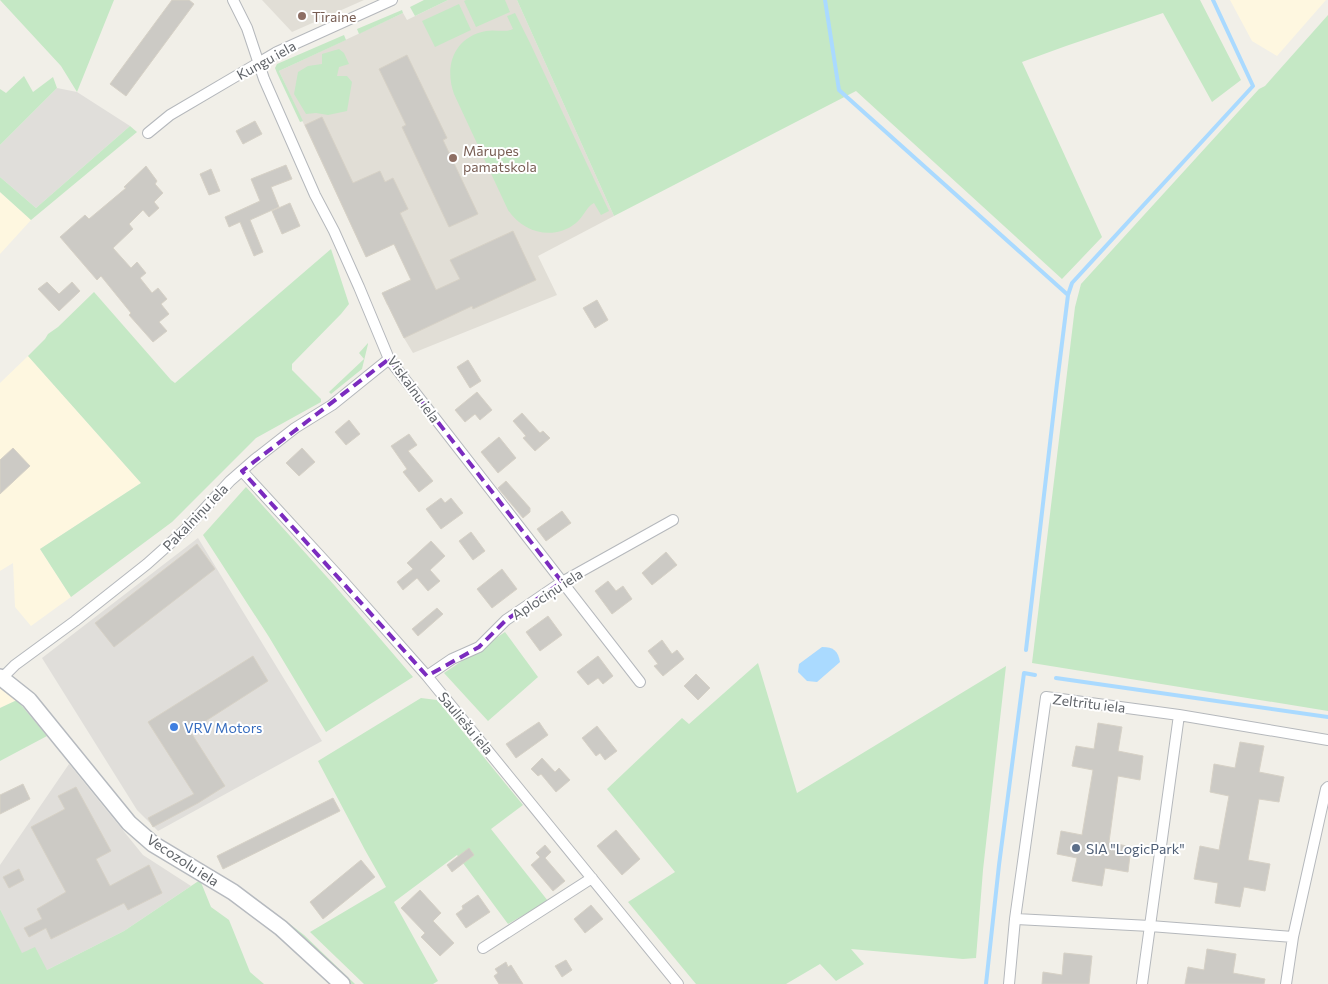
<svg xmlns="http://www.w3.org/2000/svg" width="1328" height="984" viewBox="0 0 1328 984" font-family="Commissioner,sans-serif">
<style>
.commercial{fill:#fef7e0}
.industrial{fill:#e0deda}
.education{fill:#e1ded6}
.green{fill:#c5e8c5}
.water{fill:#aadaff}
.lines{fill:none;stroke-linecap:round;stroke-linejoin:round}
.stream{stroke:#aadaff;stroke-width:4}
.building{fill:#cccac5;stroke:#d6d1c6}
.street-casing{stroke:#b5b8bc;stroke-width:12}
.secondary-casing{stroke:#b6babf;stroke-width:18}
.street{stroke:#fff;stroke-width:10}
.secondary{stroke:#fff;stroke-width:15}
.marked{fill:none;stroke:#7b2cbf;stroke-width:4;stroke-dasharray:10 6;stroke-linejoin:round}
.education-dot{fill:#8d6e63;stroke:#fff;stroke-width:2}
.shop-dot{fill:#3f7fe0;stroke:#fff;stroke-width:2}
.service-dot{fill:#5c6f8a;stroke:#fff;stroke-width:2}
.labels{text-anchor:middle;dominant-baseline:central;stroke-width:4;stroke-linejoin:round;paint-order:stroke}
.education-label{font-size:14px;fill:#785e54;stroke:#fff;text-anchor:start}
.street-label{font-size:14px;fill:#5f6368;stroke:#fff}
.shop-label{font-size:14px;fill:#366cbe;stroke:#fff;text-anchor:start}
.service-label{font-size:14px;fill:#4e5e75;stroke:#fff;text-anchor:start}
</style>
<rect width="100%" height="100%" fill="#f1efe8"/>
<!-- commercial -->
<path class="commercial" d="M1230 0H1326L1277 56 1252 41Z
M0 192 31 220 0 254Z
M28 356 141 483 40 549 71 597 31 626 15 607 13 563 0 571V383Z
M0 686 17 700 0 708Z"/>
<!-- industrial -->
<path class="industrial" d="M57 88 77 92 130 126 36 208 0 177V145Z
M198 538 322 741 158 831 137 810 42 658Z
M69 764 143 855 191 886 124 931 47 970 22 954 0 909V865Z"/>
<!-- education -->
<path class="education" d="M262 0H364L292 32Z
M448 0H517L614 216 538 256 557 295 413 353 404 338 391 312 392 311 389 304 387 305 382 293 411 279 394 244 366 257 279 71 403 13 407 20Z"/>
<!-- green -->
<path class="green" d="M0 0H114L77 92 61 66Z
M424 0H448L415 16 410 7Z
M466 0H505L510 12 476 27 464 1Z
M517 0H1200L1241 80 1212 102 1163 13 1066 46 1022 62 1102 237 1062 279 856 91 614 216Z
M459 4 471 30 435 47 422 21Z
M402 10 403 13 359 34 357 29Z
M515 13 530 43 609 211 601 215 594 203C586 207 583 218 576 223 554 241 523 233 508 210L454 94C444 66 454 37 486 31 495 29 505 33 513 29L507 16Z
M1328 15V711L1032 663 1075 307 1081 284 1259 89 1265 86Z
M344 35 346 40 279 71 303 121 300 122 277 73 275 68 277 64Z
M339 49 344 53 349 64 339 67 337 76H347L352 82 347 111 328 115 316 113 306 114 294 94 298 72 308 66 322 64V54Z
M24 76 33 92 53 77 57 88 0 145V89L6 93Z
M130 126 137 132 31 220 0 192V177L36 208Z
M331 249 349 304 341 314 292 364V370L321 399V402L256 438 172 522 71 597 40 549 141 483 28 356 45 339 48 334 58 327 94 292 171 380 175 383Z
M368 343V344L362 369 331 394 329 392 364 359 359 353Z
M246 487 335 586 413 677 326 732 269 637 203 535Z
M505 632 538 677 488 721 444 673Z
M758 663 797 793 1006 666 983 870 976 958 963 959 851 949 864 964 836 981 820 964 786 984H696L628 902 675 872 607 789 682 718 689 724Z
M421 698 437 700 523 805 491 829 548 901 508 924 457 855 394 902 438 981 433 984H364L310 932 386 887 365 850 318 761Z
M17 700 47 736 0 761V708Z
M200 880 211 907 229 920 250 972 264 984H0V909L22 953 35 947 47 970 124 931Z
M282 918 304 935 355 984H351L302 937 282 921Z"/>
<!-- water -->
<path class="water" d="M822 647C834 647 838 651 840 662L817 682 807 681 798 672 799 664Z"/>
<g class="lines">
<!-- stream -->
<path class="stream" d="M825 0 839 90 1068 295
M1026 650 1057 383 1068 295 1072 283 1253 86 1213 0
M1056 678 1328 717
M986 984 999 865 1024 673 1035 675"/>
</g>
<!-- building -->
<path class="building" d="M172 0H189L194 4 126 96 110 84Z
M407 55 447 138 443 140 478 214 449 227 402 127 406 125 379 69Z
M322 117 353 183 380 171 385 182 393 178 408 209 400 213 436 290 460 279 450 260 513 231 536 280 473 309 472 306 404 338 382 293 411 280 394 244 366 257 305 125Z
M255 121 262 134 243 144 236 131Z
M286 165 292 179 271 187 279 207 250 220 263 252 254 256 240 222 229 227 225 217 260 201 251 179Z
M146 166 157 181 155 184 163 193 154 202 159 208 149 217 143 210 129 224 133 229 113 248 131 268 137 262 146 273 140 278 152 293 158 288 167 299 161 304 169 314 159 322 167 331 153 342 129 315 131 313 101 276 97 280 60 237 85 215 89 219 126 188 124 187Z
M211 169 220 191 209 195 200 174Z
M290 203 300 226 282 234 272 211Z
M47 282 59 294 72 282 80 291 59 311 38 289Z
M597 300 608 320 595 328 583 308Z
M468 360 481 381 470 388 457 367Z
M477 392 492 410 480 420 475 414 465 422 455 410Z
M522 413 540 433 543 431 550 438 535 451 523 438 526 436 513 421Z
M349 420 360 434 346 445 335 432Z
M409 434 417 445 408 451 433 481 419 492 403 472 407 469 391 446Z
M499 437 516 458 498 473 481 452Z
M13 448 30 466 0 494V460Z
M302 448 315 462 299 476 286 463Z
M506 481 530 508V512L523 518 498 488Z
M441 498 445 503 451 498 463 513 441 529 426 509Z
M562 511 571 523 546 541 537 529Z
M471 532 485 551 473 560 459 541Z
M431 541 445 556 430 570 440 581 428 591 417 578 403 590 397 582 413 569 407 563Z
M197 544 215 569 114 647 95 623Z
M666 552 677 565 652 585 642 573Z
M502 569 517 589 492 608 477 589Z
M608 581 616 591 623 586 632 599 612 614 595 591Z
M437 608 443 614 418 636 412 629Z
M548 616 562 635 540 651 526 632Z
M662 640 672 654 677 650 684 659 663 676 654 666 658 664 648 651Z
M253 656 268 681 190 731 225 786 198 803 153 827 148 818 194 794 148 722Z
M598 656 613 676 603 684 598 678 588 685 577 672Z
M696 674 710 688 698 700 684 686Z
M539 722 548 735 516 758 506 744Z
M1098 723 1122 727 1118 751 1143 756 1140 780 1118 776 1109 842 1131 847 1128 872 1105 868 1102 886 1072 881 1077 858 1057 854 1061 831 1082 835 1093 770 1072 766 1076 746 1094 749Z
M597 726 617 751 605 760 600 753 596 756 582 738Z
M1240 742 1264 746 1259 772 1284 777 1279 802 1259 799 1248 860 1270 864 1265 891 1244 887 1240 907 1215 903 1218 883 1194 879 1200 846 1219 850 1229 796 1210 792 1214 764 1235 768Z
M542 758 555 772 559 768 570 780 556 792 541 774 538 776 531 769Z
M23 784 30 799 0 814V795Z
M76 787 111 851 96 859 110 886 149 865 162 893 128 910 124 903 51 939 46 928 29 937 24 928 42 919 37 909 66 892 31 827 65 809 58 796Z
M333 798 340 811 223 869 217 856Z
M616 830 640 859 622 875 597 846Z
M545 845 551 852 545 858 565 881 553 891 531 865 540 857 536 853Z
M469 848 474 855 452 872 447 865Z
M361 860 375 877 323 919 310 902Z
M19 869 24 880 9 888 3 877Z
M420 890 441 913 433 921 454 943 440 956 421 937 425 933 401 908Z
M478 895 490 912 466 928 456 914 463 909 462 906Z
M591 905 603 919 585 933 574 919Z
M1207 949 1236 954 1233 973 1265 979 1264 984H1185L1188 967 1204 970Z
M1064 953 1092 956 1089 984H1042L1043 972 1062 975Z
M566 960 572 970 562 977 555 966Z
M506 962 508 967 511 965 523 984H499L494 976 498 973 495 969Z"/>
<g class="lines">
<!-- street casing -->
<g class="street-casing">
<path id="street" d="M233 0 247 28 264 79 315 195 334 231 359 287 389 359 640 682
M148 133 170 115 277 52 392 0
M242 471 343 581 427 676 678 984
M427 676 452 659 479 647 506 620 562 582 673 520
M2 678 15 665 75 621 147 564 185 530 230 481 254 460 295 428 332 405 389 359
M1015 919 1150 926 1293 937
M483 948 592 878
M1009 984 1015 919 1046 697 1179 715 1328 740
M1142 984 1179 715
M1286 984 1293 937 1326 789 1328 787"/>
</g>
<!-- secondary casing -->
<g class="secondary-casing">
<path id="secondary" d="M0 677 29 700 129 823 153 844 233 892 281 928 342 984"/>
</g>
<!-- street -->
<use href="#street" class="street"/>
<!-- secondary -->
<use href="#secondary" class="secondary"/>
</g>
<!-- marked area -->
<path class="marked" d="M389 359 562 582 506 620 479 647 427 676 242 471Z"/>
<!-- markers -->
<g class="education-dot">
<circle cx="302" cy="16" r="5"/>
<circle cx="453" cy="158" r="5"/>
</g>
<circle class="shop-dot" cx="174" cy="727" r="5"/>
<circle class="service-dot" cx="1076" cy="848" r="5"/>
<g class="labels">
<!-- education labels -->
<g class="education-label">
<text x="312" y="16">Tīraine</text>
<text x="463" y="150">Mārupes<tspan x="463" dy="16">pamatskola</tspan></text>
</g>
<!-- street labels -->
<g class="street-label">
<text transform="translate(266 60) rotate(-29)">Kungu iela</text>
<text transform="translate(414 389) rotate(54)">Viskalnu iela</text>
<text transform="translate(195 517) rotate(-46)">Pakalniņu iela</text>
<text transform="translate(547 594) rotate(-33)">Aplociņu iela</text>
<text transform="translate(1089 703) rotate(7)">Zeltrītu iela</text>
<text transform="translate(466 723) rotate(50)">Sauliešu iela</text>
<text transform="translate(183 860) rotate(33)">Vecozolu iela</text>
</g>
<!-- shop labels -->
<g class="shop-label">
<text x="184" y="727">VRV Motors</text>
</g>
<!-- service labels -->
<g class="service-label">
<text x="1086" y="848">SIA "LogicPark"</text>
</g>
</g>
</svg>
